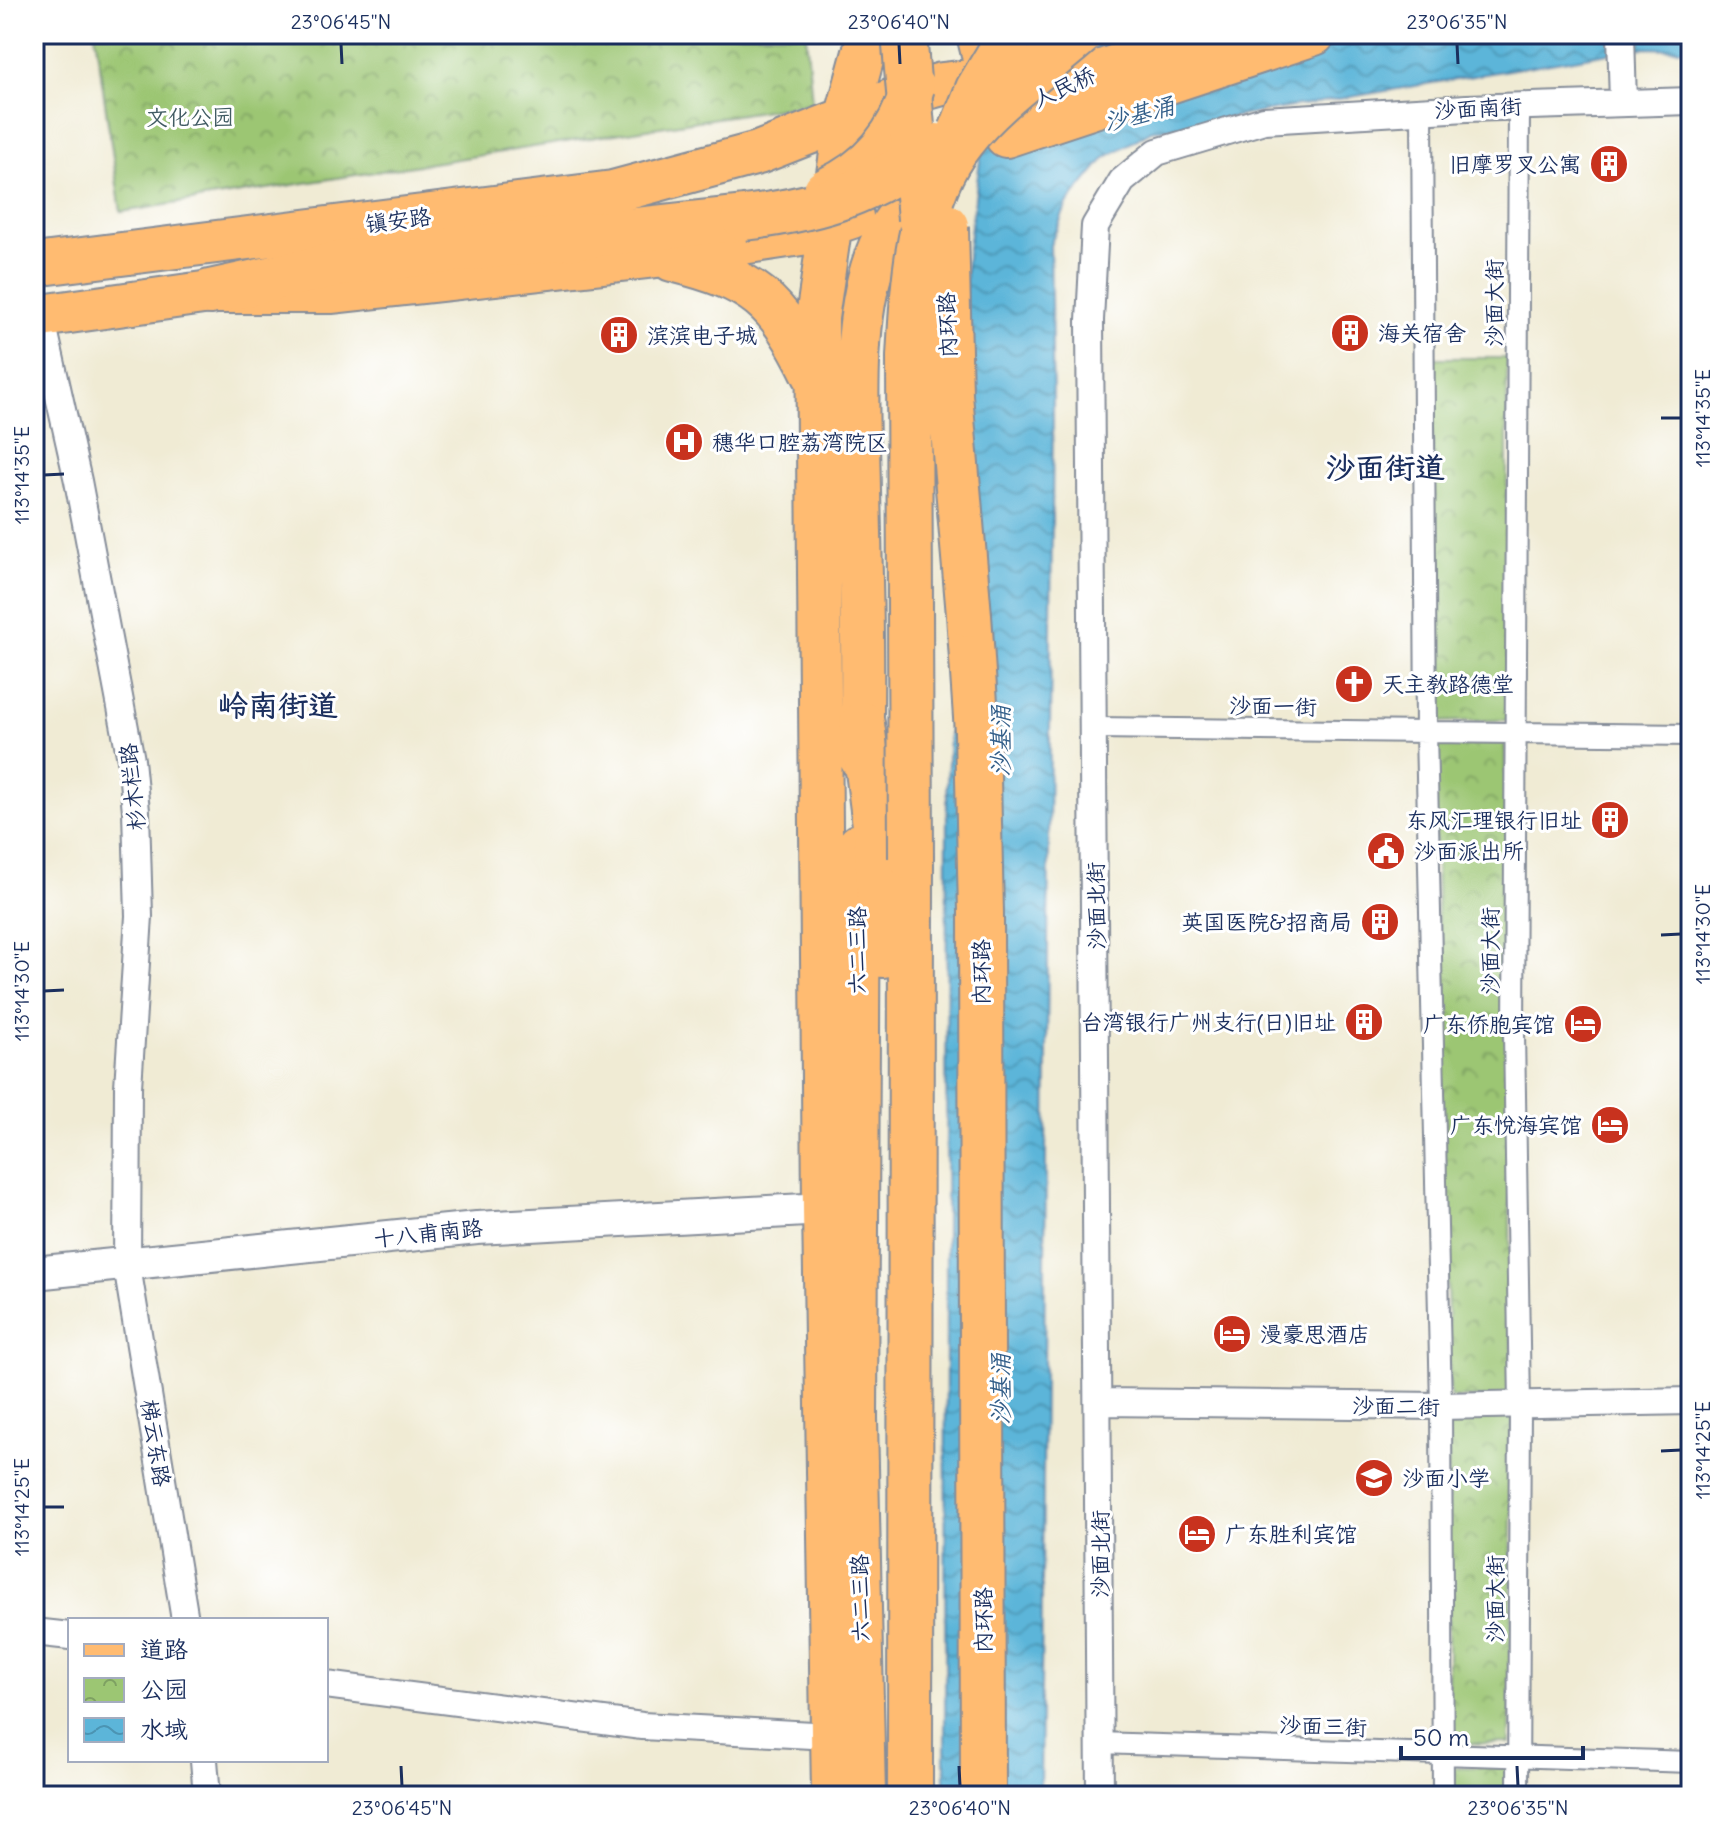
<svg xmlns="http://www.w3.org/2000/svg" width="1725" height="1830" viewBox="0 0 1725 1830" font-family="Delius,'LXGW WenKai TC',sans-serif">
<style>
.park{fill:url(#park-crowns);stroke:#5c7a68;stroke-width:2}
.water{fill:url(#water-waves);stroke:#3c729c;stroke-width:2}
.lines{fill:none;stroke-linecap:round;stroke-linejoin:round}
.pedestrian-casing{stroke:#868d99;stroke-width:24}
.minor-casing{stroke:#868d99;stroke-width:30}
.tertiary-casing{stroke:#868d99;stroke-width:36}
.primary-casing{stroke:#868d99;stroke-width:46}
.trunk-casing{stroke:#868d99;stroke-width:48}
.pedestrian{stroke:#fff;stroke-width:20}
.minor{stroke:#fff;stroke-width:26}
.tertiary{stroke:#fff;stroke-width:32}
.primary{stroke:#ffbb71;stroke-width:42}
.trunk{stroke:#ffbb71;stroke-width:44}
.primary-bridge-casing{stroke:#868d99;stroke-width:46;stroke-linecap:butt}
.trunk-bridge-casing{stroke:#868d99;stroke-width:48;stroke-linecap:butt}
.primary-bridge{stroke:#ffbb71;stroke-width:42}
.trunk-bridge{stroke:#ffbb71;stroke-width:44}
.ticks{fill:none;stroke:#1b2f5e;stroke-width:3}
.labels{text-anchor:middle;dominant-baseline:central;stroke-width:6;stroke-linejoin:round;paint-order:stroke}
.street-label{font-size:22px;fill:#1b2f5e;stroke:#fff}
.park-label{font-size:22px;fill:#425c64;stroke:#fff}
.poi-label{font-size:22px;fill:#1b2f5e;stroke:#fff;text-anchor:start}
.water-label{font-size:24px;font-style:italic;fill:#325e89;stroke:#fff}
.district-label{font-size:30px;font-weight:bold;fill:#1b2f5e;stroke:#fff}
.neatline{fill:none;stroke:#1b2f5e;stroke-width:3}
.ticks-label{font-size:20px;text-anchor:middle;fill:#1b2f5e}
</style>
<defs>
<pattern id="park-crowns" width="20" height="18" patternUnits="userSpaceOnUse" patternTransform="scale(2)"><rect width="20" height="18" fill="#9cc673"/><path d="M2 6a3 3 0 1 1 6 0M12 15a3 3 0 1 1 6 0" fill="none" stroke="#7ea162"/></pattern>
<pattern id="water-waves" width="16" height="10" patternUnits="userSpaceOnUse" patternTransform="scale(2)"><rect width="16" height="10" fill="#5cb5d9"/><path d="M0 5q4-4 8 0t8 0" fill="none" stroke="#4b94b3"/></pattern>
</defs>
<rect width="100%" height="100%" fill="#fff"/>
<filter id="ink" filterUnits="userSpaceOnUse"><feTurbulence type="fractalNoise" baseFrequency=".0125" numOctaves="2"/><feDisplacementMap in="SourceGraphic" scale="16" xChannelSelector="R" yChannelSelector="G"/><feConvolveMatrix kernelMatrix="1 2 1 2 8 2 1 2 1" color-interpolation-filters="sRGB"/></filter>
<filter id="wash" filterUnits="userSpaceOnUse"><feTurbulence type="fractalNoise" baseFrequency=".006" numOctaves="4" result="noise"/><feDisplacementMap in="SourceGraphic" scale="32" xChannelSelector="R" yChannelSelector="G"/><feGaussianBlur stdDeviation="1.8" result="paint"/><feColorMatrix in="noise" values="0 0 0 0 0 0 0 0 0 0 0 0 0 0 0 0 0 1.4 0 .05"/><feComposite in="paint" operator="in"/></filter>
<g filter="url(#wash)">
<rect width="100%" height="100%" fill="#f0ebd4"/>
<!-- park -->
<path class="park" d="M95 34H806L812 103 121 212Z
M1432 358H1507V720L1433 722Z
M1505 741 1512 1397 1450 1398 1433 742Z
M1513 1412 1510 1743 1448 1744V1415Z
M1450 1767H1509V1796H1450Z"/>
<!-- water -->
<path class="water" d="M997 34H1691V49L1638 48 1151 131 1105 158 1067 204 1050 245 1053 408 1040 1796H945L947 788 966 264Z"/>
</g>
<g filter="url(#ink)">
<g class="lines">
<!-- pedestrian casing -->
<g class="pedestrian-casing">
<path id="pedestrian" d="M1422 111 1426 732 1441 1406 1443 1796
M1095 728 1691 735
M1098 1743 1691 1762
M1518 1796 1520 1405 1514 1033 1519 106"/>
</g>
<!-- minor casing -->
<g class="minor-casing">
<path id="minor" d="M1621 34 1623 103
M41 316 78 481 131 760 136 811 139 916 128 1087 127 1266 185 1620
M1101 1402 1441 1406 1691 1401
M34 1632 70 1636
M326 1685 642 1726 831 1736
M204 1760 207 1796
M1100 1796 1090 320 1095 226 1122 181 1157 152 1264 120 1467 108 1691 101"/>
</g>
<!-- tertiary casing -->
<g class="tertiary-casing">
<path id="tertiary" d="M34 1273 477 1228 824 1209"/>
</g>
<!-- primary casing -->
<g class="primary-casing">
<path id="primary" d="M978 34 989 79
M1004 122 1049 89 1209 34
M1006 136 1314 34
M672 260C755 281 776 298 814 375
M34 265 613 192 758 153 913 92 942 84 1013 76
M34 317 210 292H333L657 256 801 234 852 217
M861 759C864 669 861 580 859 490 858 419 851 326 875 259 886 227 911 197 937 177
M859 845 856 1419 864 1796
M833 1796 824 1209 817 318 846 119 869 34"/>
</g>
<!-- trunk casing -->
<g class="trunk-casing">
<path id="trunk" d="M210 292 347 262 744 218
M969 615 977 732 981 913 983 1796
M862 724 876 833 883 955
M910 1796 911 858"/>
</g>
<!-- pedestrian -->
<use href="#pedestrian" class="pedestrian"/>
<!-- minor -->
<use href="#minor" class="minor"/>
<!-- tertiary -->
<use href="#tertiary" class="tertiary"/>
<!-- primary -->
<use href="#primary" class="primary"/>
<!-- trunk -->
<use href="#trunk" class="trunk"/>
<!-- primary-bridge casing -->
<g class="primary-bridge-casing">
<path id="primary-bridge" d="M825 190C871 169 899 135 913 87"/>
</g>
<!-- trunk-bridge casing -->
<g class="trunk-bridge-casing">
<path id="trunk-bridge" d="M904 34 920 219
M961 131 978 89 1011 34
M744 218C827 208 868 192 937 146
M946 226 950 395 969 615
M911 858 909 357C913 286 916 199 962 141 994 100 1041 68 1080 34"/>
</g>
<!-- primary-bridge -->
<use href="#primary-bridge" class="primary-bridge"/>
<!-- trunk-bridge -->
<use href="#trunk-bridge" class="trunk-bridge"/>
</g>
</g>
<!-- ticks -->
<path class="ticks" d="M341 44 342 64M899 44 900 64M1457 44 1458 64M1661 418H1681M44 475 64 474M1661 935 1681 934M44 991 64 990M1661 1451 1681 1450M44 1507H64M401 1766 402 1786M959 1766 960 1786M1517 1766 1518 1786"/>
<!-- icons -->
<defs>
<g id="building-disc" transform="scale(2)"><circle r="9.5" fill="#c8321e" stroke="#fff"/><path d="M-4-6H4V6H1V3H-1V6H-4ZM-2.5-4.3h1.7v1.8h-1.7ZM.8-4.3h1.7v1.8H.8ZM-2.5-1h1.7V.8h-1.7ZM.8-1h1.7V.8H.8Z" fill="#fff"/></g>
<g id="hospital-disc" transform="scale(2)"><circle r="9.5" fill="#c8321e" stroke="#fff"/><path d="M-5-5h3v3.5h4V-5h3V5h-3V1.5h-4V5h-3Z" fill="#fff"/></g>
<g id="church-disc" transform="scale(2)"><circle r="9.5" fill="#c8321e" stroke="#fff"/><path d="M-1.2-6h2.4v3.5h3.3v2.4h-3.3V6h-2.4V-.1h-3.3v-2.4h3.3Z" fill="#fff"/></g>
<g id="civic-disc" transform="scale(2)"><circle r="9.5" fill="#c8321e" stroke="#fff"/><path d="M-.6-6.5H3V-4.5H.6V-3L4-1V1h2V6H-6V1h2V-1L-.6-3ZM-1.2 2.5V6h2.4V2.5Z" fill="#fff"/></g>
<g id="hotel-disc" transform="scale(2)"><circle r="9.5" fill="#c8321e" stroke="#fff"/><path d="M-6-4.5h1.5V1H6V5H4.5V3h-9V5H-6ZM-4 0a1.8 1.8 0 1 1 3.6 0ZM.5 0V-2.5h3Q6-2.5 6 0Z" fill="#fff"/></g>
<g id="school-disc" transform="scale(2)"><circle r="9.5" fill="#c8321e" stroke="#fff"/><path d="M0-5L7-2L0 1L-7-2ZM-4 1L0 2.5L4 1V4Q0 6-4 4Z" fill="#fff"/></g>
</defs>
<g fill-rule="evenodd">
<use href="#building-disc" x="1609" y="164"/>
<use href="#building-disc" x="1350" y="333"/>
<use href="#building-disc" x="619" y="335"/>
<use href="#hospital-disc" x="684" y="442"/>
<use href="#church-disc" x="1354" y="684"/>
<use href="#building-disc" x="1610" y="820"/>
<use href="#civic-disc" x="1386" y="851"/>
<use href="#building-disc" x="1380" y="922"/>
<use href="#building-disc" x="1364" y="1022"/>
<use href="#hotel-disc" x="1583" y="1024"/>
<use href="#hotel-disc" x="1610" y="1125"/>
<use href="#hotel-disc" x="1232" y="1334"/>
<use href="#school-disc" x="1374" y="1478"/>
<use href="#hotel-disc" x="1197" y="1534"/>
</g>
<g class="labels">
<!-- street labels -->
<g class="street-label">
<text transform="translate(1064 87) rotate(-25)">人民桥</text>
<text transform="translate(1478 108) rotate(-3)">沙面南街</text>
<text transform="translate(398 220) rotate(-7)">镇安路</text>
<text transform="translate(1494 303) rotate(-90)">沙面大街</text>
<text transform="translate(947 325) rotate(-92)">内环路</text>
<text transform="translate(1273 706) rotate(1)">沙面一街</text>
<text transform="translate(132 787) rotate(-96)">杉木栏路</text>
<text transform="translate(1096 906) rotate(-91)">沙面北街</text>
<text transform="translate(857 950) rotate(-90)">六二三路</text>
<text transform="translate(1490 951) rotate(-90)">沙面大街</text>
<text transform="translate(981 972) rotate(-90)">内环路</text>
<text transform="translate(428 1233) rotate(-6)">十八甫南路</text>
<text transform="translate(1396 1406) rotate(1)">沙面二街</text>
<text transform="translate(156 1443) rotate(81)">梯云东路</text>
<text transform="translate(1100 1554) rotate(-90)">沙面北街</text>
<text transform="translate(860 1598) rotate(-91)">六二三路</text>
<text transform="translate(1495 1599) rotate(-90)">沙面大街</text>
<text transform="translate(983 1620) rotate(-90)">内环路</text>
<text transform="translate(1323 1726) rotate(2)">沙面三街</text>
</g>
<!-- park labels -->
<g class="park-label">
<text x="190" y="117">文化公园</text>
</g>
<!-- poi labels -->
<g class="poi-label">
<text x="1581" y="164" text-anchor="end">旧摩罗叉公寓</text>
<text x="1378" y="333">海关宿舍</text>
<text x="647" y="335">滨滨电子城</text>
<text x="712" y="442">穗华口腔荔湾院区</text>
<text x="1382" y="684">天主教路德堂</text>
<text x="1582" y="820" text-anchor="end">东风汇理银行旧址</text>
<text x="1414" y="851">沙面派出所</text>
<text x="1352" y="922" text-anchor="end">英国医院&amp;招商局</text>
<text x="1336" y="1022" text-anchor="end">台湾银行广州支行(日)旧址</text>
<text x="1555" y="1024" text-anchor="end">广东侨胞宾馆</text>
<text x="1582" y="1125" text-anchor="end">广东悦海宾馆</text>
<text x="1260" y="1334">漫豪思酒店</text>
<text x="1402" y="1478">沙面小学</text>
<text x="1225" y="1534">广东胜利宾馆</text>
</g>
<!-- water labels -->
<g class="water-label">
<text transform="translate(1139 113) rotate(-14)">沙基涌</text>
<text transform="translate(1000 741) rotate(-90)">沙基涌</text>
<text transform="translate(1000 1389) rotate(-90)">沙基涌</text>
</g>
<!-- district labels -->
<g class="district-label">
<text x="1385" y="467">沙面街道</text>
<text x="278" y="705">岭南街道</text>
</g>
</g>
<!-- margin -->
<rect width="1725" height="1830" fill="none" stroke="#fff" stroke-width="88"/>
<!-- legend -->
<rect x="68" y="1618" width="260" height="144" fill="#ffffff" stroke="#a4acbf" stroke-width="2"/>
<rect x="84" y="1644" width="40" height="12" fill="#ffbb71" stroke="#a4acbf" stroke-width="2"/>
<text x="140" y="1658" font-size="24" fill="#1b2f5e">道路</text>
<rect x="84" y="1678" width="40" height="24" fill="url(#park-crowns)" stroke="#a4acbf" stroke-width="2"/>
<text x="140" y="1698" font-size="24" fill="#1b2f5e">公园</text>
<rect x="84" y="1718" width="40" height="24" fill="url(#water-waves)" stroke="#a4acbf" stroke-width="2"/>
<text x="140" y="1738" font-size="24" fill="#1b2f5e">水域</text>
<!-- scale -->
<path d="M1401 1746v12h182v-12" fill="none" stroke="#1b2f5e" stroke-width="4"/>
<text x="1413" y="1746" font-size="24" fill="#1b2f5e" stroke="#ffffff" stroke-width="6" paint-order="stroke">50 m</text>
<rect x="44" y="44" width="1637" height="1742" class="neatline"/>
<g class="ticks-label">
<text x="341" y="29">23°06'45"N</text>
<text x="899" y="29">23°06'40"N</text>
<text x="1457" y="29">23°06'35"N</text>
<text transform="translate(1703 418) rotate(-90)" y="7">113°14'35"E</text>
<text transform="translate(22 475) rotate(-90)" y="7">113°14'35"E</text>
<text transform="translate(1703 934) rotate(-90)" y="7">113°14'30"E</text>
<text transform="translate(22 991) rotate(-90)" y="7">113°14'30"E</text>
<text transform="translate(1703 1450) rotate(-90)" y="7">113°14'25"E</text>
<text transform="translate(22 1507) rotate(-90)" y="7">113°14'25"E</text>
<text x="402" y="1815">23°06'45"N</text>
<text x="960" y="1815">23°06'40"N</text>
<text x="1518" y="1815">23°06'35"N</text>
</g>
</svg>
